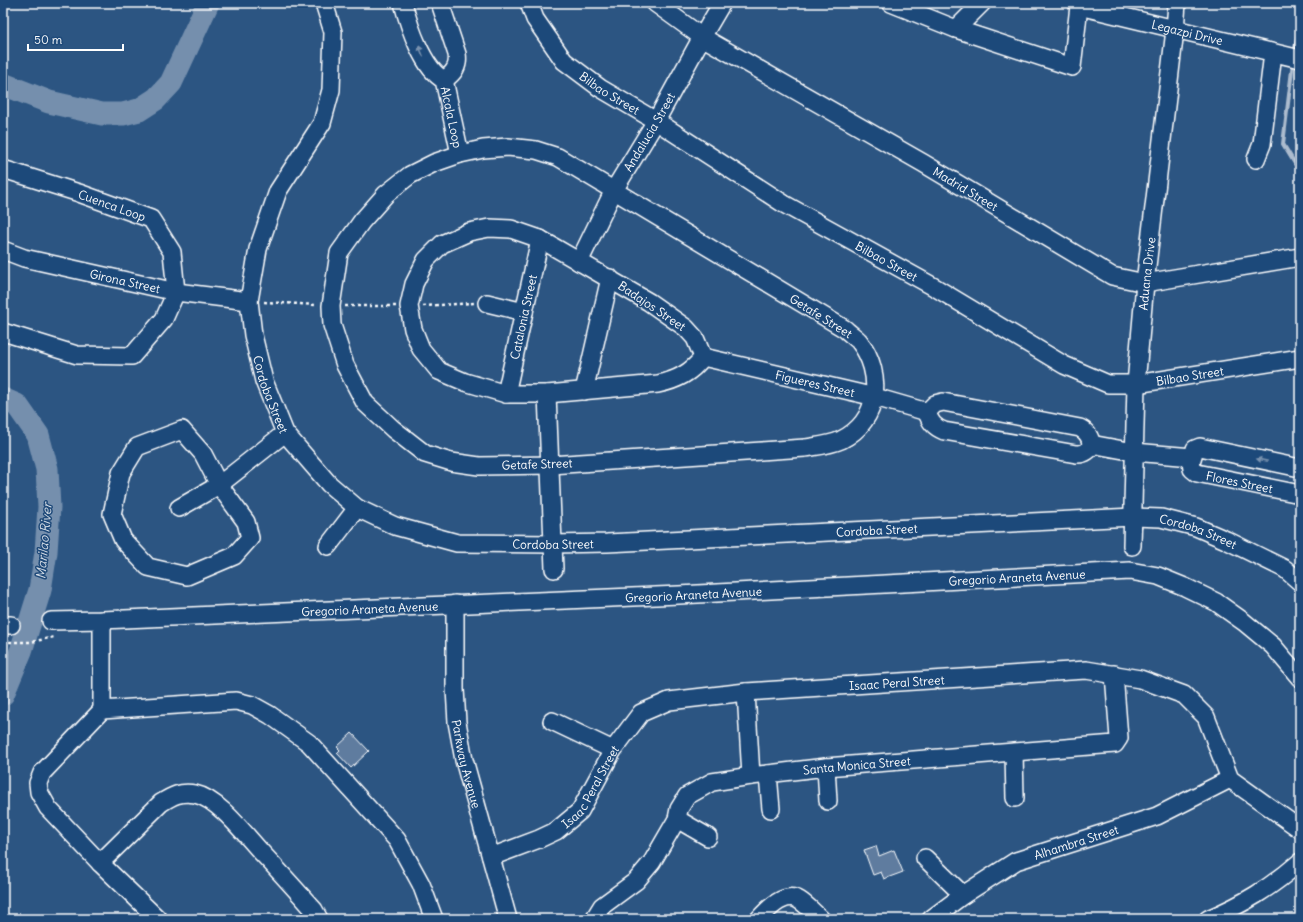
<svg xmlns="http://www.w3.org/2000/svg" width="1303" height="922" viewBox="0 0 1303 922" font-family="Delius,sans-serif">
<style>
.lines{fill:none;stroke-linecap:round;stroke-linejoin:round}
.stream{stroke:#acbcce;stroke-width:4}
.river{stroke:#748fad;stroke-width:23}
.building{fill:#5e7c9f;stroke:#fff}
.minor-casing{stroke:#fff;stroke-width:20}
.path{stroke:#fff;stroke-width:2.5;stroke-dasharray:3 3;stroke-linecap:butt}
.minor{stroke:#1f4a7a;stroke-width:17}
.oneway{fill:#7992af}
.labels{text-anchor:middle;dominant-baseline:central;stroke-width:3;stroke-linejoin:round;paint-order:stroke}
.street-label{font-size:12px;fill:#fff;stroke:#1f4a7a}
.water-label{font-size:13px;font-style:italic;fill:#d5dde6;stroke:#1f4a7a}
</style>
<rect width="100%" height="100%" fill="#2c5582"/>
<filter id="ink" filterUnits="userSpaceOnUse"><feTurbulence type="fractalNoise" baseFrequency=".025" numOctaves="2"/><feDisplacementMap in="SourceGraphic" scale="8" xChannelSelector="R" yChannelSelector="G"/><feConvolveMatrix kernelMatrix="1 2 1 2 8 2 1 2 1" color-interpolation-filters="sRGB"/></filter>
<g filter="url(#ink)">
<g class="lines">
<!-- stream -->
<path class="stream" d="M1294 53 1300 26
M1293 62 1283 144 1300 172"/>
<!-- river -->
<path class="river" d="M3 84 49 102 102 114H123L139 110 156 99 171 83 208 3
M3 399 17 405 38 435 47 469 49 507 46 552 40 590 21 651 3 694"/>
</g>
<!-- building -->
<path class="building" d="M352 733 369 751 351 768 337 753 340 750 337 747Z
M876 846 879 856 894 850 903 872 884 879 881 872 873 875 864 850Z"/>
<g class="lines">
<!-- minor casing -->
<g class="minor-casing">
<g id="minor">
<path id="s1" d="M324 3 333 32 331 90 322 123 278 191 258 249 249 301 253 335 264 381 285 433 329 484 357 508 395 526 457 543 553 544 607 543 1133 517 1161 518 1196 527 1226 540 1285 569 1300 582"/>
<path id="s2" d="M403 3C409 26 423 69 444 80L460 154"/>
<path d="M440 3 457 54C459 66 454 73 444 80"/>
<path id="s3" d="M529 3 535 19 564 61 600 88 656 121 784 204 936 288 1064 365 1108 384H1136L1300 358"/>
<path id="s4" d="M655 3 702 37 923 163 1112 276 1145 283 1300 257"/>
<path d="M891 3 956 29 1072 67 1079 6"/>
<path id="s5" d="M1077 3 1079 6 1300 59"/>
<path d="M956 29 982 3"/>
<path d="M508 147 536 150 558 157 845 329C849 333 855 337 859 341 884 373 880 421 841 440 830 445 817 446 805 448L550 465 479 466 451 462 425 454 393 429 365 403 345 365 332 325 331 306 339 253 362 221 386 194 410 175 434 163 460 154 483 149Z"/>
<path d="M1256 159 1262 144 1273 53"/>
<path id="s6" d="M3 169 79 193 151 219 172 252 176 292 164 319 132 356 77 355 3 332"/>
<path d="M489 228 511 229 540 239 649 302 686 328 695 338 703 357C691 373 677 380 658 384L547 394H506L465 382 439 371 421 349 413 329 409 306 414 284 426 260 442 244 469 232Z"/>
<path id="s7" d="M3 250 24 258 176 292 249 301"/>
<path id="s8" d="M579 262 614 190 656 121 702 37 722 3"/>
<path d="M487 303 524 312"/>
<path id="s9" d="M703 357 875 397 927 412"/>
<path d="M584 391 610 278"/>
<path id="s10" d="M506 394 540 239"/>
<path d="M547 394 554 569"/>
<path d="M943 402 1080 428C1095 436 1095 455 1076 454L944 431C934 427 930 422 927 412L935 404Z"/>
<path d="M182 430 203 454 219 485 246 522 250 538 234 556 187 576 148 567 123 540 112 514 121 473 137 447Z"/>
<path d="M1091 444 1134 452 1192 457"/>
<path id="s11" d="M1300 468 1200 447 1195 449 1191 462 1192 469 1197 473 1300 494"/>
<path d="M179 508 219 485 285 433"/>
<path d="M328 546 357 508"/>
<path id="s12" d="M1132 546 1136 384 1145 283 1175 30 1177 3"/>
<path id="s13" d="M455 604V689L457 722 464 760 508 919"/>
<path d="M102 620V710"/>
<path id="s14" d="M51 621 102 620 679 595 1130 571 1158 576 1185 587 1216 602 1244 622 1273 646 1300 678"/>
<path d="M3 625H11"/>
<path d="M746 692 751 776"/>
<path d="M552 721 613 750"/>
<path d="M1014 753 1015 798"/>
<path d="M826 767 828 801"/>
<path d="M768 774 771 809"/>
<path d="M677 819 708 837"/>
<path id="s15" d="M491 857 539 839 556 831 580 811 613 750 641 713 669 701 746 692 1086 670 1140 679 1184 695 1206 717 1230 779 1300 829"/>
<path d="M925 858 963 895"/>
<path d="M100 863 161 803C172 796 181 791 195 794 219 799 246 836 263 854 280 872 297 891 314 910L319 919"/>
<path d="M158 919 100 863 48 808 39 792 38 783 42 773 102 710 236 701 252 705 270 715 309 743 397 840 421 884 434 919"/>
<path id="s16" d="M594 919 602 906 636 881 652 862 677 819 679 809 687 796 712 782 751 776 826 767 1115 744 1119 738 1114 674"/>
<path d="M759 919C768 909 785 891 799 900 807 905 814 913 821 919"/>
<path id="s17" d="M931 919 963 895 1016 861 1157 816 1230 779"/>
<path d="M1208 919C1244 904 1270 888 1300 862"/>
</g>
</g>
<!-- path -->
<path class="path" d="M264 302 317 305
M345 306H396
M423 306 474 303
M3 642H31L54 637"/>
<!-- minor -->
<use href="#minor" class="minor"/>
</g>
<!-- one-way arrows -->
<defs><path id="oneway-solid" d="M-6-.8H1V-3.2L6.5 0L1 3.2V.8H-6Z"/></defs>
<g class="oneway">
<use href="#oneway-solid" transform="translate(421 51) rotate(-112)"/>
<use href="#oneway-solid" transform="translate(1262 460) rotate(-168)"/>
</g>
</g>
<g class="labels">
<!-- street labels -->
<g class="street-label">
<text stroke="none"><textPath href="#s5" startOffset="115">Legazpi Drive</textPath></text>
<text stroke="none"><textPath href="#s3" startOffset="124">Bilbao Street</textPath></text>
<text stroke="none"><textPath href="#s2" startOffset="127">Alcala Loop</textPath></text>
<text stroke="none"><textPath href="#s8" startOffset="148">Andalucia Street</textPath></text>
<text stroke="none"><textPath href="#s4" startOffset="362">Madrid Street</textPath></text>
<text stroke="none"><textPath href="#s6" startOffset="115">Cuenca Loop</textPath></text>
<text stroke="none"><textPath href="#s3" startOffset="448">Bilbao Street</textPath></text>
<text stroke="none"><textPath href="#s12" startOffset="273">Aduana Drive</textPath></text>
<text stroke="none"><textPath href="#s7" startOffset="126">Girona Street</textPath></text>
<text transform="translate(652 306) rotate(34)">Badajos Street</text>
<text transform="translate(821 316) rotate(32)">Getafe Street</text>
<text stroke="none"><textPath href="#s10" startOffset="79">Catalonia Street</textPath></text>
<text stroke="none"><textPath href="#s3" startOffset="784">Bilbao Street</textPath></text>
<text stroke="none"><textPath href="#s9" startOffset="115">Figueres Street</textPath></text>
<text stroke="none"><textPath href="#s1" startOffset="414">Cordoba Street</textPath></text>
<text transform="translate(537 464) rotate(-2)">Getafe Street</text>
<text stroke="none"><textPath href="#s11" startOffset="178">Flores Street</textPath></text>
<text stroke="none"><textPath href="#s1" startOffset="1086">Cordoba Street</textPath></text>
<text stroke="none"><textPath href="#s1" startOffset="1410">Cordoba Street</textPath></text>
<text stroke="none"><textPath href="#s1" startOffset="762">Cordoba Street</textPath></text>
<text stroke="none"><textPath href="#s14" startOffset="967">Gregorio Araneta Avenue</textPath></text>
<text stroke="none"><textPath href="#s14" startOffset="643">Gregorio Araneta Avenue</textPath></text>
<text stroke="none"><textPath href="#s14" startOffset="319">Gregorio Araneta Avenue</textPath></text>
<text stroke="none"><textPath href="#s15" startOffset="476">Isaac Peral Street</textPath></text>
<text stroke="none"><textPath href="#s13" startOffset="161">Parkway Avenue</textPath></text>
<text stroke="none"><textPath href="#s16" startOffset="332">Santa Monica Street</textPath></text>
<text stroke="none"><textPath href="#s15" startOffset="127">Isaac Peral Street</textPath></text>
<text stroke="none"><textPath href="#s17" startOffset="166">Alhambra Street</textPath></text>
</g>
<!-- water labels -->
<g class="water-label">
<text transform="translate(44 541) rotate(-85)">Marilao River</text>
</g>
</g>
<!-- margin -->
<rect width="1303" height="922" fill="none" stroke="#1f4a7a" stroke-width="16"/>
<rect x="8" y="8" width="1287" height="906" fill="none" stroke="#fff" stroke-width="1.5" filter="url(#ink)"/>
<!-- scale -->
<path d="M28 44v6h95v-6" fill="none" stroke="#ffffff" stroke-width="2"/>
<text x="34" y="44" font-size="12" fill="#ffffff" stroke="#1f4a7a" stroke-width="3" paint-order="stroke">50 m</text>
</svg>
